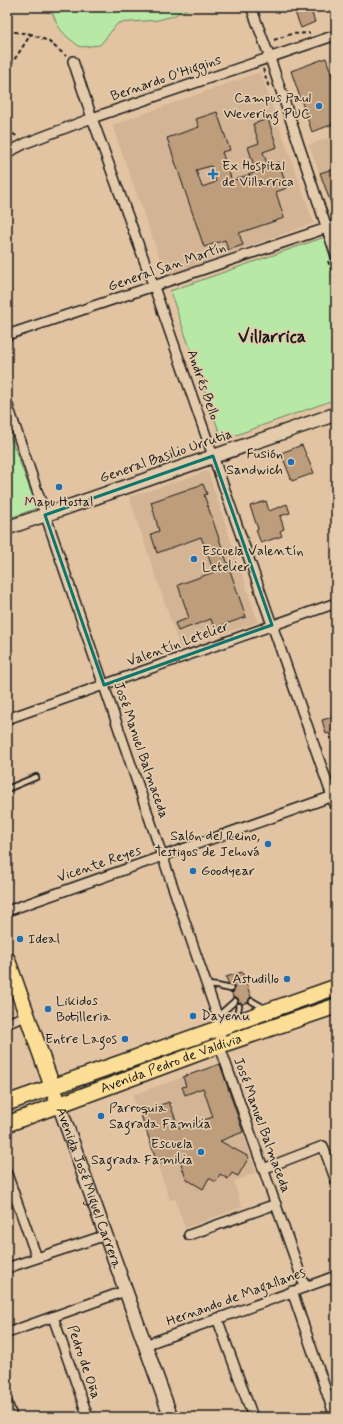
<svg xmlns="http://www.w3.org/2000/svg" width="343" height="1424" viewBox="0 0 343 1424" font-family="Mynerve,sans-serif">
<style>
.built{fill:#d3b595}
.green{fill:#b8e8a6;stroke:#6a8261}
.building{fill:#be9d7b;stroke:#1c1c1c;fill-rule:evenodd}
.lines{fill:none;stroke-linecap:round;stroke-linejoin:round}
.lane-casing{stroke:#1c1c1c;stroke-width:8}
.street-casing{stroke:#1c1c1c;stroke-width:12}
.secondary-casing{stroke:#1c1c1c;stroke-width:16}
.primary-casing{stroke:#1c1c1c;stroke-width:18}
.path{stroke:#1c1c1c;stroke-width:2;stroke-dasharray:4 3;stroke-linecap:butt}
.lane{stroke:#e4cbac;stroke-width:4.5}
.street{stroke:#e4cbac;stroke-width:9}
.secondary{stroke:#e4cbac;stroke-width:13}
.primary{stroke:#fcde96;stroke-width:15}
.marked{fill:none;stroke:#0f766e;stroke-width:3;stroke-linejoin:round}
.poi-dot{fill:#1f6fb2;stroke:#e4cbac;stroke-width:1.5}
.labels{text-anchor:middle;dominant-baseline:central;stroke-width:3.5;stroke-linejoin:round;paint-order:stroke}
.street-label{font-size:14px;fill:#1c1c1c;stroke:#e4cbac}
.poi-label{font-size:14px;fill:#1c1c1c;stroke:#e4cbac;text-anchor:start}
.district-label{font-size:18px;font-weight:bold;fill:#1c1c1c;stroke:#e4cbac}
</style>
<rect width="100%" height="100%" fill="#e2c4a3"/>
<filter id="ink" filterUnits="userSpaceOnUse"><feTurbulence type="fractalNoise" baseFrequency=".025" numOctaves="2"/><feDisplacementMap in="SourceGraphic" scale="8" xChannelSelector="R" yChannelSelector="G"/><feConvolveMatrix kernelMatrix="1 2 1 2 8 2 1 2 1" color-interpolation-filters="sRGB"/></filter>
<g filter="url(#ink)">
<!-- built -->
<path class="built" d="M260 72 314 223 166 276 112 125Z
M336 135V208L333 210 309 145Z
M208 471 258 622 180 648 129 497Z
M220 1064 256 1172 234 1182 242 1207 185 1228 175 1199 170 1200 132 1095Z"/>
<!-- green -->
<path class="green" d="M51 7H190L173 16 158 20 118 23 100 45 80 47C63 34 56 28 51 7Z
M325 237 336 272V399L222 440 170 291Z
M7 428 37 508 7 519Z"/>
<!-- building -->
<path class="building" d="M293 7H310L315 22 301 28Z
M326 58 336 88V123L312 132 291 71Z
M217 112 230 150 222 152 232 181 256 172 248 147 259 143 253 124 268 119 277 147 263 152 268 166 279 162 287 188 276 192 284 218 239 233 243 245 228 250 225 240 204 247 167 138 199 127 196 119ZM211 166 216 182 202 187 196 170Z
M336 168V215H335L320 173Z
M302 445 314 473 292 481 281 453Z
M203 484 207 494 204 495 246 617 214 628 211 619 178 631 175 623 189 618 178 585 214 572 201 537 157 553 151 534 159 531 151 502Z
M266 501 269 511 287 504 290 513 280 516 284 529 280 531 282 536 261 543 256 530 258 529 250 506Z
M336 716V750H335L329 733 326 734 322 720Z
M242 972 251 997 249 999V1002L242 1004 238 1002V998H233L232 993 234 991V987L229 985 226 977Z
M220 1064 243 1132 220 1141 249 1157 238 1176 232 1173 228 1179 220 1174 216 1182 209 1178 203 1189 186 1179 179 1157 158 1165 140 1112 169 1102 179 1128 213 1117 203 1088 185 1095 182 1087 186 1086 183 1077Z"/>
<g class="lines">
<!-- lane casing -->
<g class="lane-casing">
<path id="lane" d="M7 789 36 777
M207 985 217 986 231 989
M252 1001 264 1008
M217 1017 235 1001
M236 1020 239 1006"/>
</g>
<!-- street casing -->
<g class="street-casing">
<path id="street" d="M251 7 270 58 336 256
M73 61 92 118 154 287 336 808
M7 153 26 143 92 118 336 35
M7 335 336 225
M7 403 221 1027 220 1047 305 1287
M7 719 336 603
M7 911 336 795
M7 1023 27 1016
M263 1169 323 1146 336 1181
M7 1174 37 1258
M189 1235 276 1204
M7 1268 106 1235
M292 1291 335 1417
M53 1317 88 1417
M217 1318 253 1417
M7 1333 125 1291
M145 1345 336 1276
M7 1402 12 1417"/>
</g>
<!-- secondary casing -->
<g class="secondary-casing">
<g id="secondary">
<path d="M7 528 336 414"/>
<path id="s1" d="M59 1105 171 1417"/>
</g>
</g>
<!-- primary casing -->
<g class="primary-casing">
<g id="primary">
<path d="M7 959 56 1097"/>
<path d="M7 1103 336 987"/>
<path id="s2" d="M7 1124 212 1048 336 1006"/>
</g>
</g>
<!-- path -->
<path class="path" d="M7 31 31 34
M274 40 291 34 310 33
M263 69 269 88
M7 71 31 34 48 41 66 56
M7 130 18 137
M328 261 336 285"/>
<!-- lane -->
<use href="#lane" class="lane"/>
<!-- street -->
<use href="#street" class="street"/>
<!-- secondary -->
<use href="#secondary" class="secondary"/>
<!-- primary -->
<use href="#primary" class="primary"/>
</g>
</g>
<!-- marked area -->
<path class="marked" d="M213 456 272 625 104 685 45 515Z"/>
<!-- markers -->
<g class="poi-dot">
<circle cx="319" cy="106" r="4"/>
<path d="M211 168h4v4h4v4h-4v4h-4v-4h-4v-4h4z"/>
<circle cx="291" cy="462" r="4"/>
<circle cx="59" cy="487" r="4"/>
<circle cx="194" cy="559" r="4"/>
<circle cx="268" cy="844" r="4"/>
<circle cx="193" cy="871" r="4"/>
<circle cx="20" cy="939" r="4"/>
<circle cx="287" cy="979" r="4"/>
<circle cx="48" cy="1009" r="4"/>
<circle cx="193" cy="1016" r="4"/>
<circle cx="125" cy="1039" r="4"/>
<circle cx="101" cy="1116" r="4"/>
<circle cx="201" cy="1152" r="4"/>
</g>
<g class="labels">
<!-- street labels -->
<g class="street-label">
<text transform="translate(166 78) rotate(-19)">Bernardo O'Higgins</text>
<text transform="translate(167 267) rotate(-19)">General San Martín</text>
<text transform="translate(203 385) rotate(71)">Andrés Bello</text>
<text transform="translate(166 456) rotate(-19)">General Basilio Urrutia</text>
<text transform="translate(178 644) rotate(-20)">Valentín Letelier</text>
<text transform="translate(141 750) rotate(71)">José Manuel Balmaceda</text>
<text transform="translate(99 864) rotate(-19)">Vicente Reyes</text>
<text stroke="none"><textPath href="#s2" startOffset="175">Avenida Pedro de Valdivia</textPath></text>
<text transform="translate(262 1125) rotate(70)">José Manuel Balmaceda</text>
<text stroke="none"><textPath href="#s1" startOffset="88">Avenida José Miguel Carrera</textPath></text>
<text transform="translate(236 1297) rotate(-20)">Hernando de Magallanes</text>
<text transform="translate(84 1362) rotate(71)">Pedro de Oña</text>
</g>
<!-- poi labels -->
<g class="poi-label">
<text x="311" y="98" text-anchor="end">Campus Paul<tspan x="311" dy="16">Wevering PUC</tspan></text>
<text x="222" y="166">Ex Hospital<tspan x="222" dy="16">de Villarrica</tspan></text>
<text x="283" y="454" text-anchor="end">Fusión<tspan x="283" dy="16">Sandwich</tspan></text>
<text x="59" y="502" text-anchor="middle">Mapu Hostal</text>
<text x="202" y="551">Escuela Valentín<tspan x="202" dy="16">Letelier</tspan></text>
<text x="260" y="836" text-anchor="end">Salón del Reino,<tspan x="260" dy="16">Testigos de Jehová</tspan></text>
<text x="201" y="871">Goodyear</text>
<text x="28" y="939">Ideal</text>
<text x="279" y="979" text-anchor="end">Astudillo</text>
<text x="56" y="1001">Likidos<tspan x="56" dy="16">Botilleria</tspan></text>
<text x="201" y="1016">Dayenu</text>
<text x="117" y="1039" text-anchor="end">Entre Lagos</text>
<text x="109" y="1108">Parroquia<tspan x="109" dy="16">Sagrada Familia</tspan></text>
<text x="193" y="1144" text-anchor="end">Escuela<tspan x="193" dy="16">Sagrada Familia</tspan></text>
</g>
<!-- district labels -->
<g class="district-label">
<text x="272" y="337">Villarrica</text>
</g>
</g>
<!-- margin -->
<rect width="343" height="1424" fill="none" stroke="#e4cbac" stroke-width="24"/>
<rect x="12" y="12" width="319" height="1400" fill="none" stroke="#1c1c1c" stroke-width="1.5" filter="url(#ink)"/>
</svg>
